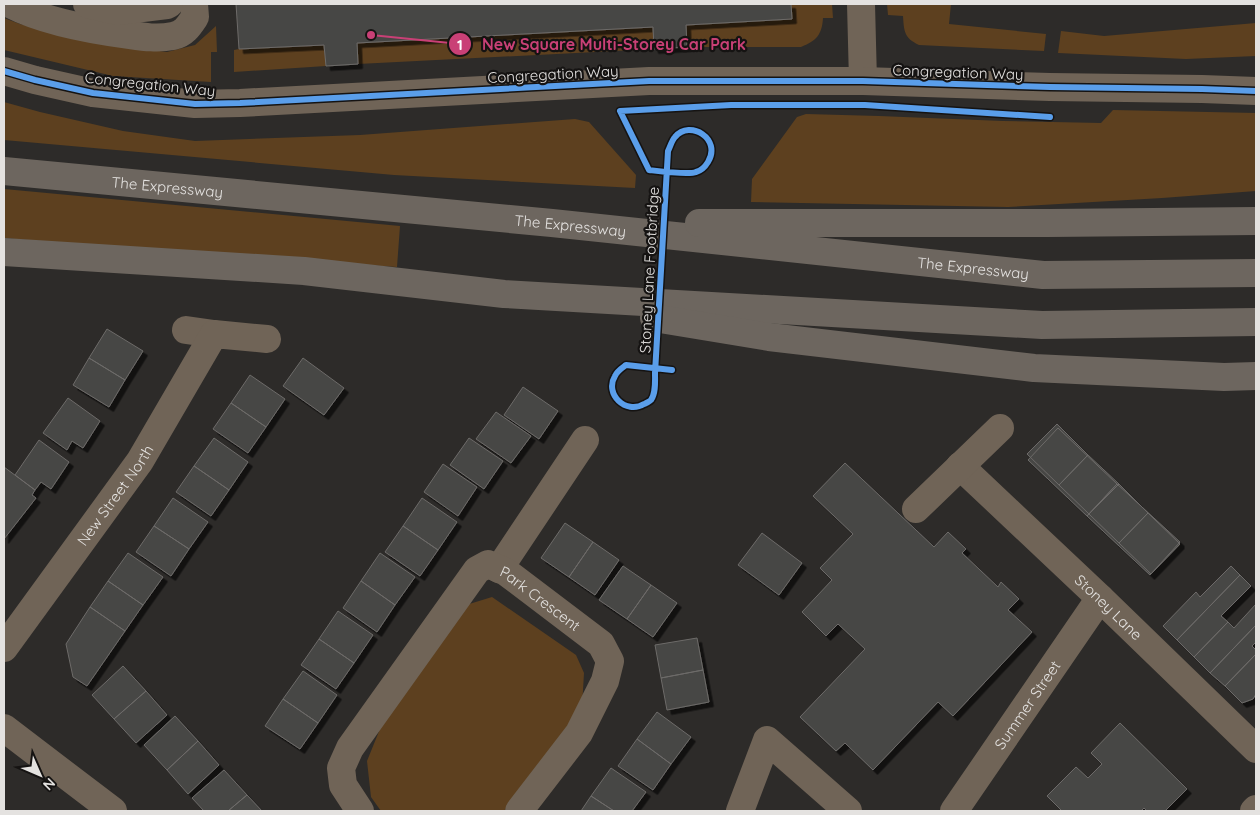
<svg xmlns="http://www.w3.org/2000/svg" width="1260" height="815" viewBox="0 0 1260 815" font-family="Quicksand,sans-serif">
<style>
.green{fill:#5d401f}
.building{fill:#474644;stroke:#6d6b69;filter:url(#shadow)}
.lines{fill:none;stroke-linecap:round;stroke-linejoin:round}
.minor{stroke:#706457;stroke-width:28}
.highway{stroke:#6d665f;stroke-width:28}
.cycleway-casing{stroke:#151312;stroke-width:9}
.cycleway{stroke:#5a9eea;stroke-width:6}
.labels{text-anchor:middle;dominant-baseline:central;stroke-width:4.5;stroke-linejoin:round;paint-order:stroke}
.street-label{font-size:15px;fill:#e4e2e0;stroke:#151312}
.leader{fill:none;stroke:#c94076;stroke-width:2}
.callout-dot{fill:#c94076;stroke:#151312;stroke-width:2}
.mark-label{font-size:15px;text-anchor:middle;font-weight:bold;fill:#fff}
.callout-label{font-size:16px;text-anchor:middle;font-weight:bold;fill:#c94076;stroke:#151312;stroke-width:4.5;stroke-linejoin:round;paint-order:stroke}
</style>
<defs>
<filter id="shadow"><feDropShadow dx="4.5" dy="4.5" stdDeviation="0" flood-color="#0009"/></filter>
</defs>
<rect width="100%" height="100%" fill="#2d2b29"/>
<!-- green -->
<path class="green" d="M791 4H832L833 18H823C822 35 816 41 801 47H687L686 25 792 19Z
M887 4H951L949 24 1046 34 1044 51 919 45C904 38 904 31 903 16L888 15Z
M4 18 20 24 98 43 167 52 195 45 216 26 217 52H211V82L113 76 4 50Z
M1256 23V56L1186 59 1058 53 1061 31 1104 36Z
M653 27 654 49 358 64 357 43Z
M324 45 326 66 234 72V50L239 49Z
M4 102 40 112 123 131 195 141 360 135 575 119 589 122 636 175 635 188 394 175 4 140Z
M1113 110 1256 113V191L1162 198 1008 207 751 202 752 179 797 117 806 114 879 116 1003 121 1101 123Z
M4 189 400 226 397 267 182 253 4 238Z
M492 597 576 655 584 673 582 707 504 811H381L371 797 367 761 382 724 466 605Z"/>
<!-- building -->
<path class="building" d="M236 4H791L792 19 686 25 687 47 654 49 653 27 357 43 358 64 326 66 324 45 239 49Z
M107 329 143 351 125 380 89 358Z
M89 358 125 380 109 407 73 385Z
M303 358 344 388 324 415 283 386Z
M250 375 285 399 266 427 231 403Z
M523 387 558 411 539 439 504 415Z
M68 398 100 421 83 448 72 441 67 450 43 433Z
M231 403 266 427 248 453 213 429Z
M496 412 531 436 511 463 476 439Z
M1057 424 1088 455 1059 485 1027 454Z
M1058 428 1117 484 1087 516 1028 460Z
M214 438 248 462 229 490 194 466Z
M469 438 503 461 484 489 450 465Z
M39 440 69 462 51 489 41 482 35 490 15 475Z
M1088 455 1119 484 1089 514 1059 485Z
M845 463 934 547 948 532 966 549 962 553 998 587 1001 582 1019 599 1008 610 1032 632 953 716 938 702 873 770 845 743 836 751 800 717 865 649 838 624 826 636 802 612 832 580 820 568 853 534 813 496Z
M443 464 477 487 458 516 424 492Z
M194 466 229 490 211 516 176 492Z
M4 467 35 490 32 495 36 498 4 539Z
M1117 484 1180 542 1150 575 1087 516Z
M1119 484 1148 513 1119 543 1089 514Z
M173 498 208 522 189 549 154 526Z
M422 498 457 522 438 550 403 526Z
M1148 513 1180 544 1151 574 1119 543Z
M565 523 593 542 569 577 541 558Z
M154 526 189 549 171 576 136 552Z
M403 526 438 550 420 576 385 552Z
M762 533 802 563 779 595 738 565Z
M593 542 619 560 595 595 569 577Z
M128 553 163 577 143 605 108 581Z
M380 553 415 577 395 605 361 581Z
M623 566 651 585 627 619 599 600Z
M1231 566 1240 575 1177 640 1163 626 1196 592 1200 597Z
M1240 575 1251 586 1221 616 1228 622 1194 657 1177 640Z
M108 581 143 605 125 631 90 607Z
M361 581 395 605 377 632 343 608Z
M651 585 677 603 653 637 627 619Z
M1256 604V625L1210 673 1194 657 1228 622 1234 628Z
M90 607 125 631 87 686 73 677 66 644Z
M338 611 373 635 354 663 319 639Z
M1256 625V642L1252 646 1256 650V654L1225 686 1210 673Z
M697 638 703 670 661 678 655 645Z
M319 639 354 663 336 689 301 665Z
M1256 654V694L1253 699 1242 703 1225 686Z
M123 666 146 691 114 719 92 695Z
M703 670 709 702 667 710 661 678Z
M303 671 337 695 318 723 283 699Z
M146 691 167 715 136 743 114 719Z
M283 699 318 723 300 749 265 726Z
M657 712 691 737 671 764 637 739Z
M175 716 198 741 167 770 144 745Z
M1120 723 1187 789 1165 811H1147L1144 808 1141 811H1062L1047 796 1076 767 1088 778 1102 764 1091 753Z
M637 739 671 764 653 790 618 766Z
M198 741 219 765 188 794 167 770Z
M611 768 646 792 632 811H614L591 796Z
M224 770 247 795 228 811H204L192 798Z
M247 795 262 811H228Z
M591 796 614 811H581Z"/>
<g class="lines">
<!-- minor -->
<g class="minor">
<path d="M10 4C45 22 91 30 130 35 144 37 158 39 173 36 184 34 189 26 195 17L194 4"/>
<path d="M87 4 118 11 167 5 169 4"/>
<path d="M861 4 863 81"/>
<path d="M4 71 35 80 93 93 195 104 240 103 649 81H863L1050 87 1202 89 1256 91"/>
<path d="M186 330 214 334"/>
<path id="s1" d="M960 466 1100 598 1256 749"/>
<path d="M916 509 1000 428"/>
<path d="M499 569 585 440"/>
<path id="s2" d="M4 648 140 461 214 334 267 339"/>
<path d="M4 728 113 811"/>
<path id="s3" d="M360 811 343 785 341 768 350 748 477 570 488 564 506 572 601 644 610 661 605 681 579 733 519 811"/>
<path d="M740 811 767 740 848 811"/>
<path id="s4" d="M954 811 1100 598"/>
<path d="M1254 811 1256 809"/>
</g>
<!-- highway -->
<g class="highway">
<path id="s5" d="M4 171 552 223 1043 275 1256 273"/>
<path d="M699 223H1049L1256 221"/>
<path d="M4 252 304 271 504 294 1042 325 1256 322"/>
<path d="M654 318 769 337 1034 368 1224 377 1256 376"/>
</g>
<!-- cycleway casing -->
<g class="cycleway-casing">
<path id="cycleway" d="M4 71 35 80 93 93 195 104 240 103 649 81H863L1050 87 1202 89 1256 91
M672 370 626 365C622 368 617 371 615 376 604 394 626 415 644 404 645 404 650 401 651 400 656 393 655 381 655 373L668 151C670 147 672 140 675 137 690 119 722 139 708 162 705 167 700 171 696 172 689 175 658 171 649 170L620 111 731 105H865L1050 117"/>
</g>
<!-- cycleway -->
<use href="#cycleway" class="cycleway"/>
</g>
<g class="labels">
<!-- street labels -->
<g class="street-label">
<text transform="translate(958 72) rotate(2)">Congregation Way</text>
<text transform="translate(553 74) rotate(-3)">Congregation Way</text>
<text transform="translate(150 84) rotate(6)">Congregation Way</text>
<text stroke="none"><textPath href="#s5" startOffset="164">The Expressway</textPath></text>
<text stroke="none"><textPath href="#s5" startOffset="569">The Expressway</textPath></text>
<text stroke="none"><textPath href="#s5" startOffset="974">The Expressway</textPath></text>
<text transform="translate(649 270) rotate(-87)">Stoney Lane Footbridge</text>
<text stroke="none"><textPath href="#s2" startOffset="189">New Street North</textPath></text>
<text stroke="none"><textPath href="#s3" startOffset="364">Park Crescent</textPath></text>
<text stroke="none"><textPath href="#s1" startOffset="205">Stoney Lane</textPath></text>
<text stroke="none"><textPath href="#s4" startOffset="129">Summer Street</textPath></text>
</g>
</g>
<!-- callouts -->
<path class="leader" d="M371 35L460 44"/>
<g class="callout-dot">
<circle cx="371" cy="35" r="5"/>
<circle cx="460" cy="44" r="12"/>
</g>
<g class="mark-label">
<text x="460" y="50">1</text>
</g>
<g class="callout-label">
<text x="614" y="50">New Square Multi-Storey Car Park</text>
</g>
<!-- border -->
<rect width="1260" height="815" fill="none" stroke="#e4e2e0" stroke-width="10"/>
<!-- north arrow -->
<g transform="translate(40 775) rotate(135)" stroke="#151312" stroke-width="4" paint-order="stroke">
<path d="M0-4L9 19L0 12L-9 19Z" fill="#e4e2e0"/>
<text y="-8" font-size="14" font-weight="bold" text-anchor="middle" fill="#e4e2e0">N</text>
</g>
</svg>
